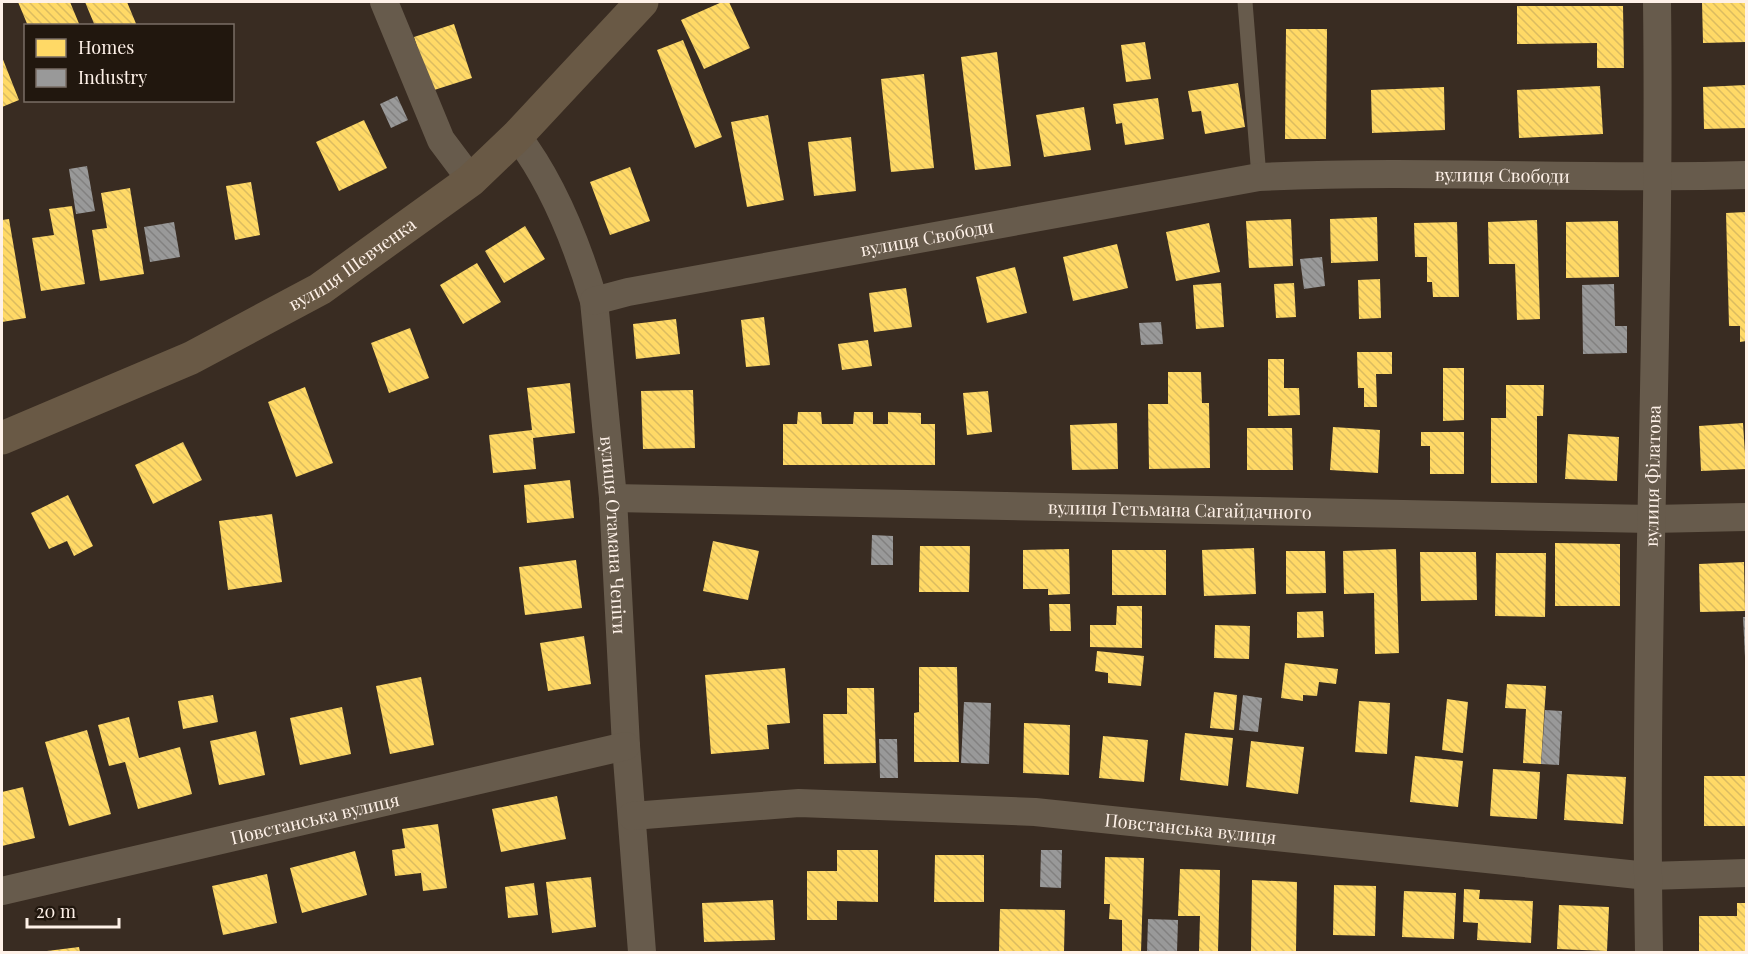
<svg xmlns="http://www.w3.org/2000/svg" width="1748" height="954" viewBox="0 0 1748 954" font-family="'Playfair Display',serif">
<style>
.homes{fill:url(#homes-back-hatch)}
.industry{fill:url(#industry-back-hatch)}
.lines{fill:none;stroke-linecap:round;stroke-linejoin:round}
.service{stroke:#675b4c;stroke-width:15}
.minor{stroke:#675b4c;stroke-width:28}
.secondary{stroke:#695945;stroke-width:33}
.labels{text-anchor:middle;dominant-baseline:central;stroke-width:6;stroke-linejoin:round;paint-order:stroke}
.street-label{font-size:18px;fill:#fef1e8;stroke:#21170e}
</style>
<defs>
<pattern id="homes-back-hatch" width="6" height="6" patternUnits="userSpaceOnUse" patternTransform="scale(1.5)"><rect width="6" height="6" fill="#ffd966"/><path d="M-1 5l2 2M0 0l6 6M5-1l2 2" fill="none" stroke="#dbbc60"/></pattern>
<pattern id="industry-back-hatch" width="6" height="6" patternUnits="userSpaceOnUse" patternTransform="scale(1.5)"><rect width="6" height="6" fill="#999"/><path d="M-1 5l2 2M0 0l6 6M5-1l2 2" fill="none" stroke="#828180"/></pattern>
</defs>
<rect width="100%" height="100%" fill="#392c22"/>
<!-- homes -->
<path class="homes" d="M18 2H70L80 26H28Z
M85 2H127L137 26H95Z
M722 2H729L750 48 704 69 681 20Z
M1702 2H1746V42L1703 43Z
M1517 6H1623L1624 68H1597V43L1517 44Z
M454 24 472 78 431 91 414 37Z
M1286 29H1327L1326 139H1285Z
M683 40 722 137 695 148 657 50Z
M1145 42 1151 79 1126 82 1121 45Z
M997 52 1011 166 975 170 961 57Z
M2 57 19 100 2 107Z
M924 74 934 168 891 172 881 79Z
M1238 83 1245 127 1205 134 1201 111 1192 112 1188 91Z
M1746 85V128L1704 129 1703 87Z
M1600 86 1603 134 1519 138 1517 90Z
M1444 87 1445 130 1372 133 1371 90Z
M1158 98 1164 139 1125 145 1122 123 1116 124 1113 104Z
M1084 107 1091 150 1044 157 1036 115Z
M768 115 784 200 747 207 731 122Z
M364 120 387 168 339 191 316 142Z
M851 137 856 191 814 196 808 142Z
M630 167 650 221 610 235 590 182Z
M251 182 260 235 235 240 226 186Z
M130 188 144 274 100 281 92 230 107 228 101 193Z
M72 206 85 284 41 291 32 238 54 235 49 209Z
M1746 212V341L1740 342V326H1729L1726 213Z
M1377 217 1378 261 1331 263 1330 219Z
M9 219 26 318 2 322V220Z
M1291 219 1293 266 1249 268 1246 221Z
M1537 220 1540 319 1517 320 1515 264H1489L1488 222Z
M1618 221 1619 277 1566 278V222Z
M1457 222 1459 297H1433L1432 282H1427V257H1415L1414 223Z
M1209 223 1220 272 1176 281 1166 232Z
M525 226 545 259 504 283 485 251Z
M1117 244 1128 288 1073 301 1063 257Z
M477 263 501 302 463 324 440 285Z
M1015 267 1027 313 987 323 976 277Z
M1380 279 1381 318 1359 319 1358 280Z
M1221 283 1224 327 1196 329 1193 285Z
M1294 283 1296 317 1276 318 1274 284Z
M906 288 912 327 874 332 869 293Z
M764 317 770 365 746 367 741 320Z
M676 319 680 354 636 359 633 324Z
M410 328 429 378 389 393 371 343Z
M868 340 872 366 842 370 838 344Z
M1357 352H1392V374H1376L1377 407H1364V388H1358Z
M1268 359H1284V388H1299L1300 415 1268 416Z
M1443 368H1464V420L1443 421Z
M1168 372H1201L1202 403H1209L1210 468 1149 469 1148 404H1168Z
M570 383 575 433 533 438 536 469 493 473 489 435 532 430 527 388Z
M1506 385H1544L1543 416H1537V483H1491V418H1506Z
M305 387 333 463 296 477 268 402Z
M693 390 695 448 643 449 641 391Z
M988 391 992 432 967 435 963 393Z
M798 412H821L822 424H853L854 412H873V424H888V412L921 413V424H935V465H783V424H797Z
M1117 423 1118 469 1072 470 1070 425Z
M1743 423 1746 469 1701 471 1699 426Z
M1333 427 1380 430 1378 473 1330 470Z
M1247 428H1292L1293 470H1247Z
M1421 432H1464V474H1430V446H1421Z
M1568 434 1619 437 1617 481 1565 479Z
M183 442 202 480 153 504 135 465Z
M570 480 574 518 527 523 524 485Z
M68 495 93 546 74 556 67 541 49 549 31 513Z
M272 514 282 582 228 590 219 521Z
M713 541 759 551 748 600 703 591Z
M1555 543 1620 544V606H1555Z
M920 546H970L969 592H919Z
M1254 548 1256 594 1204 596 1202 550Z
M1069 549 1070 594 1048 595V589H1023V550Z
M1396 549 1399 653 1375 654 1374 593 1344 594 1343 551Z
M1112 550H1166V595H1112Z
M1286 551H1325L1326 593 1286 594Z
M1420 552H1476L1477 600 1421 601Z
M1496 553H1546L1545 617 1495 616Z
M576 560 582 608 525 615 519 567Z
M1744 562 1745 611 1700 612 1699 564Z
M1049 604H1070L1071 631H1050Z
M1117 606H1142V648L1090 647V625H1116Z
M1323 611 1324 637 1297 638V612Z
M1215 625 1250 626 1249 659 1214 658Z
M584 636 591 684 548 691 540 643Z
M1097 651 1144 656 1141 686 1108 683V673L1095 671Z
M1285 663 1338 669 1336 684 1319 682 1317 696 1303 695V701L1281 698Z
M919 667H957L959 762H914V713L919 712Z
M785 668 790 723 767 725 769 749 711 754 705 675Z
M421 677 434 745 390 754 376 686Z
M1507 684 1546 686 1541 764 1523 763 1526 709 1505 708Z
M847 688H874L876 763 824 764 823 714H847Z
M1214 692 1237 695 1234 730 1210 728Z
M213 695 218 722 183 729 178 701Z
M1447 699 1468 702 1463 753 1442 750Z
M1359 701 1390 703 1387 754 1355 752Z
M342 707 351 754 300 765 290 718Z
M129 717 139 758 180 747 192 794 138 809 125 762 109 766 98 725Z
M1024 723 1070 725 1069 775 1023 773Z
M87 730 111 814 69 826 45 742Z
M256 731 265 775 219 785 210 741Z
M1185 733 1233 738 1228 786 1180 780Z
M1103 736 1148 740 1144 782 1099 778Z
M1251 741 1304 747 1298 794 1246 787Z
M1415 756 1463 761 1458 807 1410 802Z
M1493 769 1540 772 1537 819 1490 816Z
M1567 774 1626 777 1623 824 1564 820Z
M1704 776H1746V826H1704Z
M23 787 35 838 2 846V792Z
M557 796 566 839 501 852 492 809Z
M438 824 447 888 423 891 421 873 395 876 392 850 405 848 402 829Z
M837 850H878V902L837 901V920H807V871H837Z
M355 851 367 895 302 913 290 868Z
M935 855H984V902H934Z
M1105 857 1144 858 1141 952H1122V920L1109 919 1110 904H1104Z
M1180 869 1220 870 1218 952H1199L1200 916H1178Z
M267 874 277 923 223 935 212 886Z
M591 877 596 927 552 933 546 882Z
M1252 880 1297 882 1296 952 1251 951Z
M534 883 538 915 508 918 505 887Z
M1334 885 1376 886 1375 936 1333 935Z
M1464 889 1480 890 1479 899 1533 901 1531 943 1477 940 1478 923 1463 922Z
M1404 891 1456 893 1454 939 1402 937Z
M773 900 775 940 704 942 702 903Z
M1737 903H1746V952H1699V916H1737Z
M1559 905 1609 907 1607 951 1557 949Z
M1000 909 1065 910 1064 952H999Z
M79 947 80 952H48L47 951Z"/>
<!-- industry -->
<path class="industry" d="M397 96 408 120 391 128 380 104Z
M87 166 95 211 76 214 69 169Z
M174 222 180 257 150 262 144 227Z
M1322 257 1325 286 1304 289 1300 259Z
M1614 284 1615 326H1627V353L1583 354 1582 285Z
M1161 322 1163 344 1141 345 1139 323Z
M872 535 893 536V565H871Z
M1743 617H1746V657H1745Z
M1243 695 1262 698 1258 732 1239 730Z
M964 702 991 703 989 764 961 763Z
M1545 710 1562 711 1559 765 1541 764Z
M879 739H897L898 778H880Z
M1041 850H1062L1061 888 1040 887Z
M1148 919 1178 920 1177 952H1147Z"/>
<g class="lines">
<!-- service -->
<path class="service" d="M1245 2 1259 177"/>
<!-- minor -->
<g class="minor">
<path d="M384 2 441 140 471 180"/>
<path id="s1" d="M517 136C554 184 577 244 594 301L613 498 626 746 642 952"/>
<path id="s2" d="M594 301 628 292 1259 177C1421 169 1584 180 1746 175"/>
<path id="s3" d="M613 498 1651 519 1746 517"/>
<path id="s4" d="M632 816 799 803 1035 812 1648 876 1746 873"/>
<path id="s5" d="M2 891 626 746"/>
<path id="s6" d="M1649 952C1643 635 1661 319 1657 2"/>
</g>
<!-- secondary -->
<path class="secondary" id="s7" d="M2 438 191 358 320 289 471 180 517 136 642 2"/>
</g>
<g class="labels">
<!-- street labels -->
<g class="street-label">
<text stroke="none"><textPath href="#s2" startOffset="920">вулиця Свободи</textPath></text>
<text stroke="none"><textPath href="#s2" startOffset="339">вулиця Свободи</textPath></text>
<text stroke="none"><textPath href="#s7" startOffset="392">вулиця Шевченка</textPath></text>
<text stroke="none"><textPath href="#s6" startOffset="476">вулиця Філатова</textPath></text>
<text stroke="none"><textPath href="#s3" startOffset="567">вулиця Гетьмана Сагайдачного</textPath></text>
<text stroke="none"><textPath href="#s1" startOffset="418">вулиця Отамана Чепіги</textPath></text>
<text stroke="none"><textPath href="#s5" startOffset="321">Повстанська вулиця</textPath></text>
<text stroke="none"><textPath href="#s4" startOffset="560">Повстанська вулиця</textPath></text>
</g>
</g>
<!-- border -->
<rect width="1748" height="954" fill="none" stroke="#fef1e8" stroke-width="6"/>
<!-- legend -->
<rect x="24" y="24" width="210" height="78" fill="#21170e" stroke="#796e65" stroke-width="1.5"/>
<rect x="36" y="39" width="30" height="18" fill="#ffd966" stroke="#796e65" stroke-width="1.5"/>
<text x="78" y="54" font-size="18" fill="#fef1e8">Homes</text>
<rect x="36" y="69" width="30" height="18" fill="#999999" stroke="#796e65" stroke-width="1.5"/>
<text x="78" y="84" font-size="18" fill="#fef1e8">Industry</text>
<!-- scale -->
<path d="M27 918v9h92v-9" fill="none" stroke="#fef1e8" stroke-width="3"/>
<text x="36" y="918" font-size="18" fill="#fef1e8" stroke="#21170e" stroke-width="4.5" paint-order="stroke">20 m</text>
</svg>
